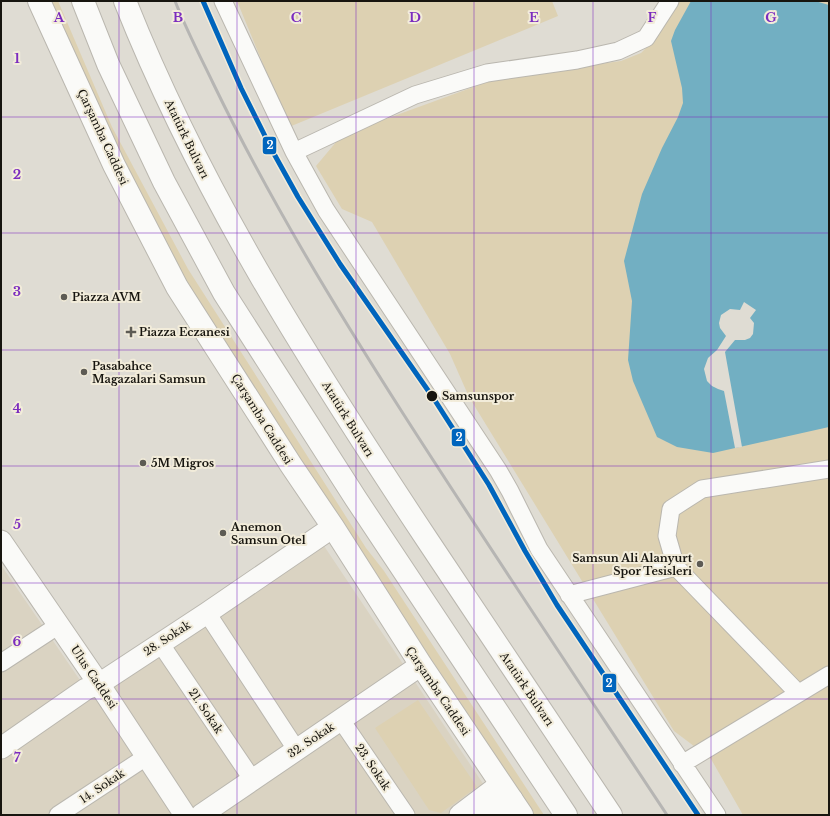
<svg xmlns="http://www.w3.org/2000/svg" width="830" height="816" viewBox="0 0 830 816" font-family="'Libre Baskerville',serif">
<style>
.built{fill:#dad3c2}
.green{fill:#ddd1b2}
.water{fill:#72afc2}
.pier{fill:#dfdcd3}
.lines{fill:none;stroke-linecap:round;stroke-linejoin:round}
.minor-casing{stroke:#bab7af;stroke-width:19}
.tertiary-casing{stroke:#bab7af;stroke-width:23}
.secondary-casing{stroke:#bab7af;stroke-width:24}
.primary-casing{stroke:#bab7af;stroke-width:24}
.minor{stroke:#fafaf8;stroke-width:17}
.tertiary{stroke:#fafaf8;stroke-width:21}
.secondary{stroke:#fafaf8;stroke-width:22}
.primary{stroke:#fafaf8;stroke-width:22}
.rail{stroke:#b6b5b3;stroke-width:3}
.tram-1-casing{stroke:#f2ecda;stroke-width:8}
.tram-1{stroke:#0065bd;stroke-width:5}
.grid{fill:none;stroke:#7b2cbf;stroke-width:1;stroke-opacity:0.55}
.poi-dot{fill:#5d5b54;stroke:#f2ecda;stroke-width:1.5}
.stop-dot{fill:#17150f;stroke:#f2ecda;stroke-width:1.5}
.labels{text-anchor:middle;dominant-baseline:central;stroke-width:4;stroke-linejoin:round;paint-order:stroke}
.street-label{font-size:11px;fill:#17150f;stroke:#f2ecda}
.poi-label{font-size:11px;font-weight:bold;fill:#17150f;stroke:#f2ecda;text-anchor:start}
.stop-label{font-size:11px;font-weight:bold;fill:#17150f;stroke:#f2ecda;text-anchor:start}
.grid-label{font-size:13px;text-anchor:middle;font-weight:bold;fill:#7b2cbf;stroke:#f2ecda;stroke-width:4;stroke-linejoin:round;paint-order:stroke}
.line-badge{stroke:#f2ecda;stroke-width:1.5}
.badge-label{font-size:11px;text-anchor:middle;font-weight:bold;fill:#fff}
</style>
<rect width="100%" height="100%" fill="#dfdcd3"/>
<!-- built -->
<path class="built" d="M316 534 504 815H1V565L86 689Z"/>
<!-- green -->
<path class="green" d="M51 1H58L112 127 188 269 366 548 384 571 544 815H533L181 277 107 130Z
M237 1H552L558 16 289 127Z
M678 1H829V815H743L711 759 674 731 469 397 450 354 372 222 342 209 316 166 342 135 498 78 621 61 641 53 654 40Z
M418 700 477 787 441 813 429 810 375 728Z"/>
<!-- water -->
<path class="water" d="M691 1H815L829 5V427L713 453 677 447 657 437 633 381 628 360 632 301 624 261 642 194 662 148 678 117 683 103 682 88 671 41 675 30Z"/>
<!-- pier -->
<path class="pier" d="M744 302 756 310 750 318 754 323 753 334 750 338 745 340H735L725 352 742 447 735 448 724 391 718 389 712 386 707 381 704 369 708 358 717 350 726 336 720 328 719 323 721 315 730 309 740 310Z"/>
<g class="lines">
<!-- minor casing -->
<g class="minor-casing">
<path id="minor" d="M223 1 294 152 326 210 498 470 510 491 539 549 717 815
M294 152 415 95 487 73 577 60 618 51 646 38 670 1
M569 595 676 567
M207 613 296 749
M160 643 252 779
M1 663 59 625
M798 693 676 567 667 536 671 509 702 489 829 469
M341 720 406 815
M682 764 829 675
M58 815 146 757"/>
</g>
<!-- tertiary casing -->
<g class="tertiary-casing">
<path id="tertiary" d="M1 541 99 684 185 815
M1 748 86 689 99 684 207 613 333 527
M201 815 421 665
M460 815 501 784
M489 815 512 799"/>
</g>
<!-- secondary casing -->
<g class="secondary-casing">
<path id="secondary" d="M39 1 114 165 177 287 291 465 333 527 421 665 522 815"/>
</g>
<!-- primary casing -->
<g class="primary-casing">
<path id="primary" d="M83 1 108 64 164 182 224 293 356 499 566 815
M125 1C202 195 313 368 428 541 489 632 550 724 611 815"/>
</g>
<!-- minor -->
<use href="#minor" class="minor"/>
<!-- tertiary -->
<use href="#tertiary" class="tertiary"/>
<!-- secondary -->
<use href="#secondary" class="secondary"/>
<!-- primary -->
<use href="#primary" class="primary"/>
<!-- rail -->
<path class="rail" d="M175 1C186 29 200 56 213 83 269 199 335 307 404 415 490 549 579 682 667 815"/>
<!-- tram-1 casing -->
<g class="tram-1-casing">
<path id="tram-1" d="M203 1 241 88 273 152 298 197 340 264 434 399 489 485 525 551 557 605 698 815"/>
</g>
<!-- tram-1 -->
<use href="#tram-1" class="tram-1"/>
</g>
<!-- grid -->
<path class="grid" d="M119 1V815M237 1V815M356 1V815M474 1V815M593 1V815M711 1V815M1 117H829M1 233H829M1 350H829M1 466H829M1 583H829M1 699H829"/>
<!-- markers -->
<g class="poi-dot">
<circle cx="64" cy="297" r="4"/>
<path d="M129 326h4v4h4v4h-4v4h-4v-4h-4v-4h4z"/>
<circle cx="84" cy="372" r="4"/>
<circle cx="143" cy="463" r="4"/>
<circle cx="223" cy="533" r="4"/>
<circle cx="700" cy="564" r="4"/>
</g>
<circle class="stop-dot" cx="432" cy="396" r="6"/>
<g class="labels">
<!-- street labels -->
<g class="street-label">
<text transform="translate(103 137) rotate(65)">Çarşamba Caddesi</text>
<text transform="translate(187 139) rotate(64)">Atatürk Bulvarı</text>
<text transform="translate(262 419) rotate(58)">Çarşamba Caddesi</text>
<text transform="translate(348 419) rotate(58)">Atatürk Bulvarı</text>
<text transform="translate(167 638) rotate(-33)">28. Sokak</text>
<text transform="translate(94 677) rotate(56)">Ulus Caddesi</text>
<text transform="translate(527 689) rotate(56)">Atatürk Bulvarı</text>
<text transform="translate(438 691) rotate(56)">Çarşamba Caddesi</text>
<text transform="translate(206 711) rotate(56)">21. Sokak</text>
<text transform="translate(311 740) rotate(-34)">32. Sokak</text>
<text transform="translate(373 767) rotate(56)">23. Sokak</text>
<text transform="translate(102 786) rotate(-34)">14. Sokak</text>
</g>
<!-- poi labels -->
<g class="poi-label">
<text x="72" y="297">Piazza AVM</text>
<text x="139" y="332">Piazza Eczanesi</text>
<text x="92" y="366">Pasabahce<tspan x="92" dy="13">Magazalari Samsun</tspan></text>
<text x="151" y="463">5M Migros</text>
<text x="231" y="527">Anemon<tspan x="231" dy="13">Samsun Otel</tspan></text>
<text x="692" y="558" text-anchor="end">Samsun Ali Alanyurt<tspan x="692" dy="13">Spor Tesisleri</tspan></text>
</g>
<!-- stop labels -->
<g class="stop-label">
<text x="442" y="396">Samsunspor</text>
</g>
</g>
<g class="grid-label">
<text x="59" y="22">A</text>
<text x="178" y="22">B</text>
<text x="296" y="22">C</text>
<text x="415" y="22">D</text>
<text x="534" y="22">E</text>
<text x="652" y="22">F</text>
<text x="771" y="22">G</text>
<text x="17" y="63">1</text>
<text x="17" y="179">2</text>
<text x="17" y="296">3</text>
<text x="17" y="413">4</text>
<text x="17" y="529">5</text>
<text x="17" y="646">6</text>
<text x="17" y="762">7</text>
</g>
<g class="line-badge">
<rect x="262" y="136" width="15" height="19" rx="4" fill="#0065bd"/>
<rect x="451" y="428" width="15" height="19" rx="4" fill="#0065bd"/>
<rect x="602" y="673" width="15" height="20" rx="4" fill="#0065bd"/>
</g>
<g class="badge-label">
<text x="270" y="149">2</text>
<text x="459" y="441">2</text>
<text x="609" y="687">2</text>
</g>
<!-- border -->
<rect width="830" height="816" fill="none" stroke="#17150f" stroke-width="4"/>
</svg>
